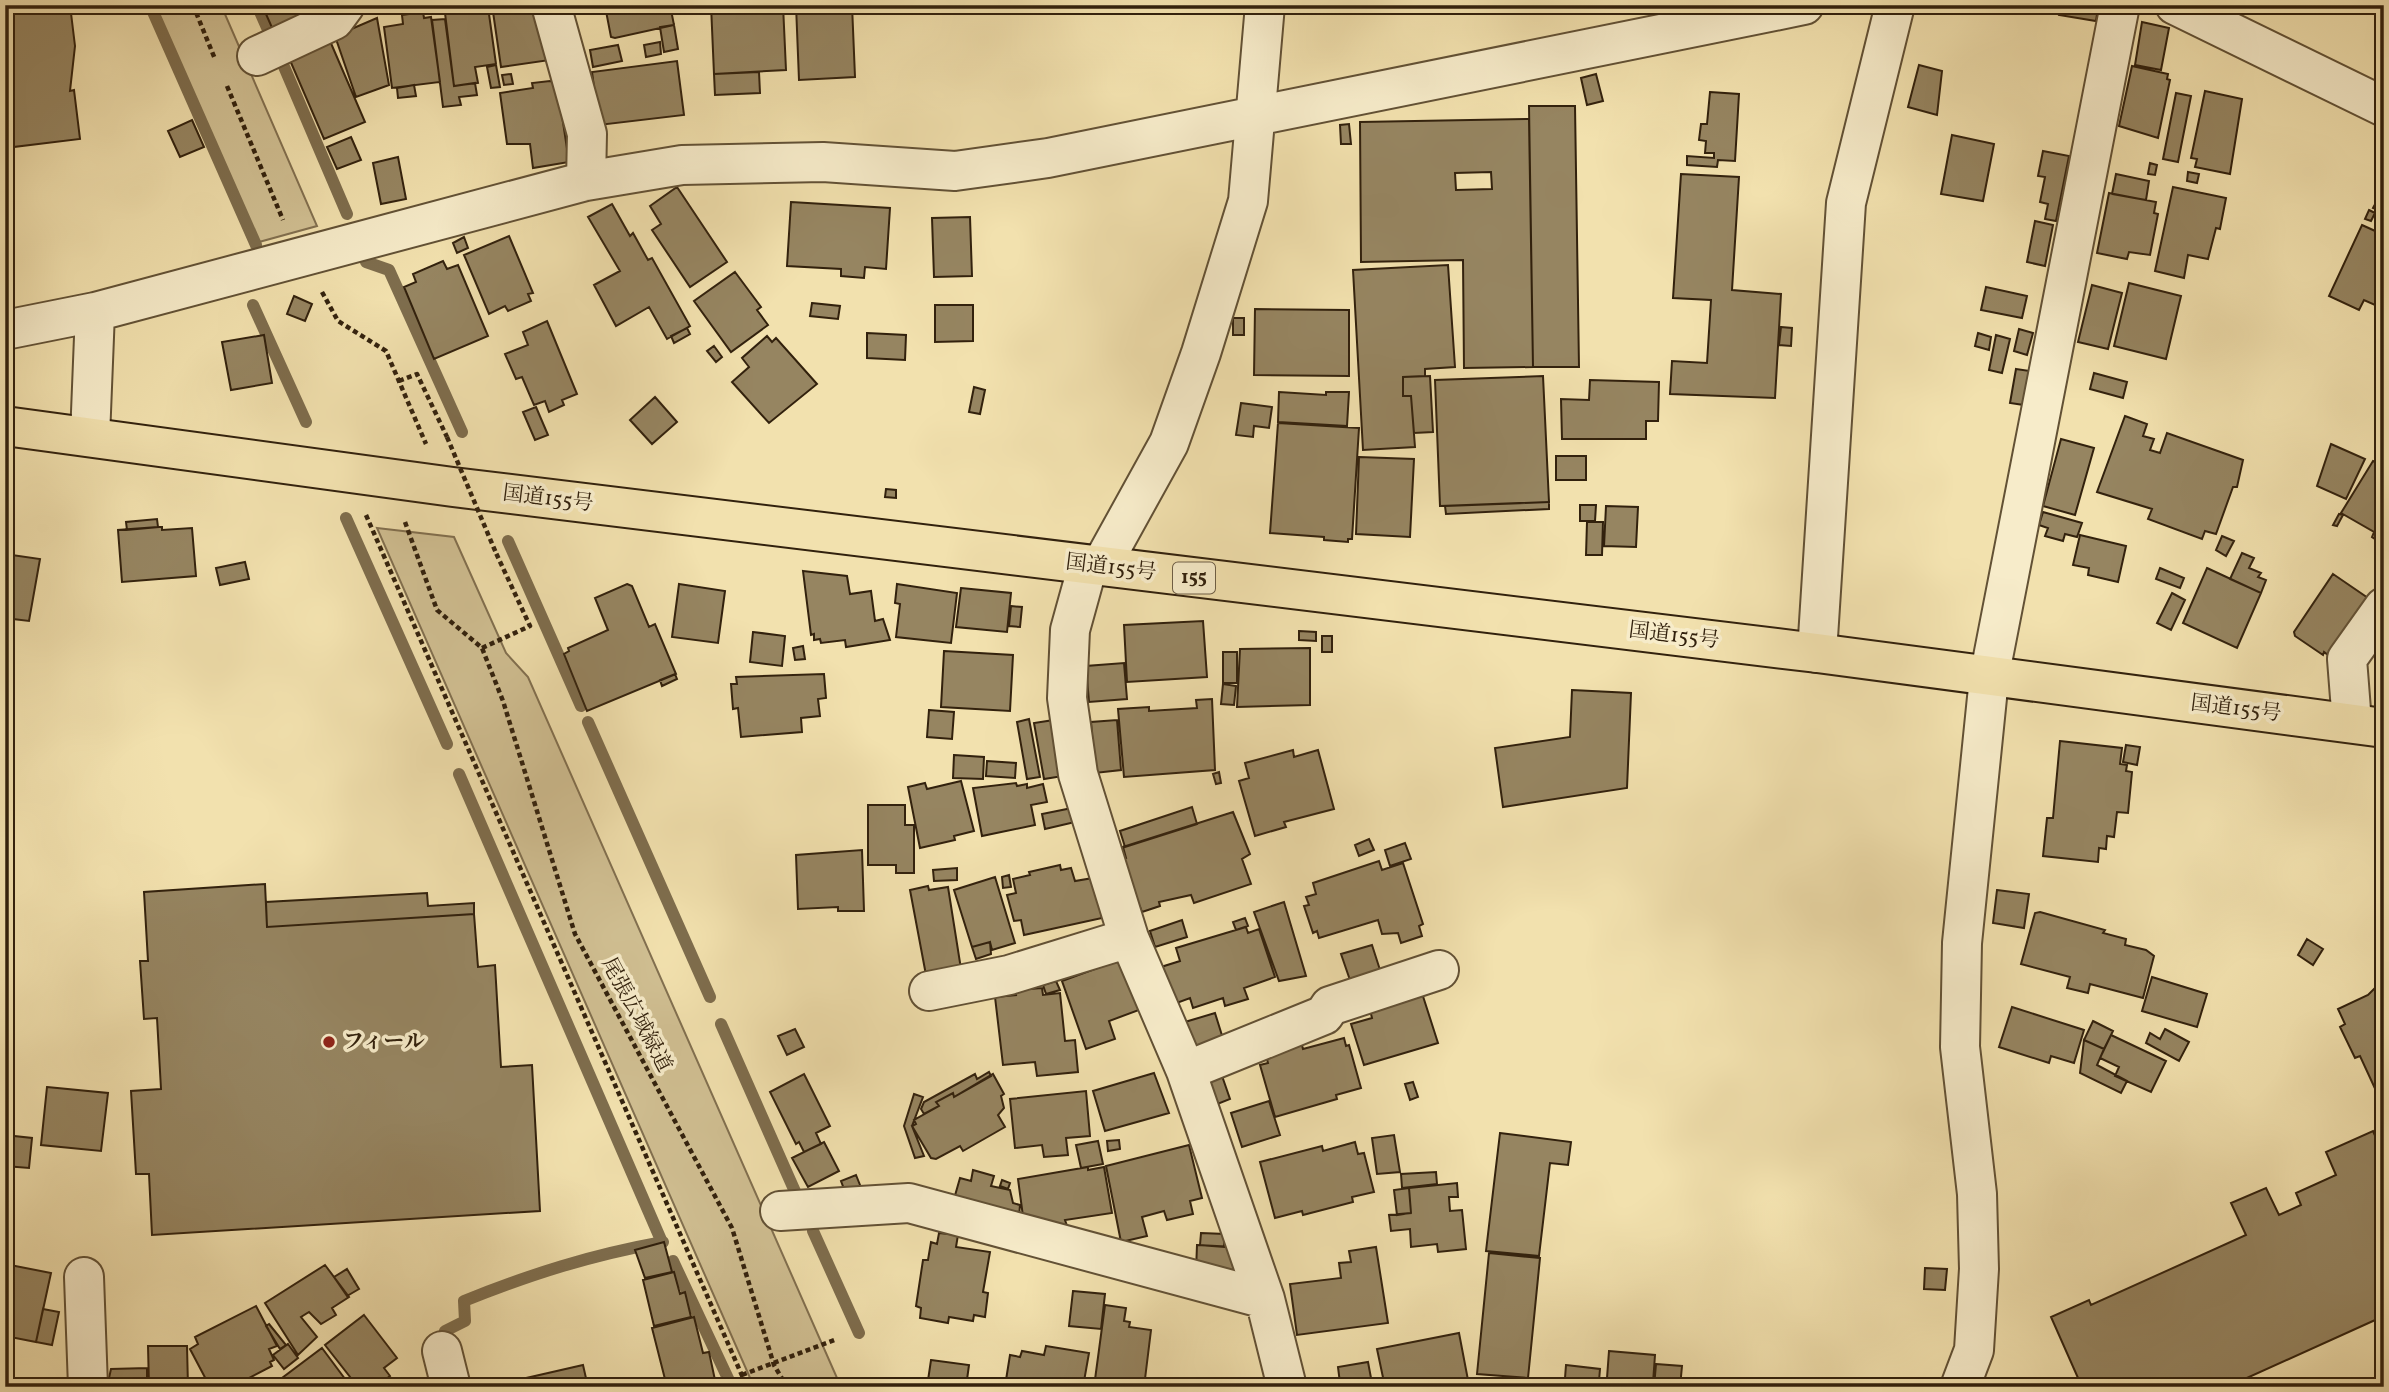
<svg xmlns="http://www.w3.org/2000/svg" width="2389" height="1392" viewBox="0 0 2389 1392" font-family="Vollkorn,'Noto Serif JP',serif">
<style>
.green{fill:#d1c093;stroke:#827050;stroke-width:2}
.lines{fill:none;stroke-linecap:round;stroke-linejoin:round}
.stream{stroke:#7e6d4d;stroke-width:12}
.building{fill:#968561;stroke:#32210d;stroke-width:2;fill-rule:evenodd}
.minor-casing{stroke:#625135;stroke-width:42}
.highway-casing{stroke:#32210d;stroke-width:42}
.path{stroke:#32210d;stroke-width:4.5;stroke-dasharray:5 3.5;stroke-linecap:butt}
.minor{stroke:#f7ecca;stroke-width:38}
.highway{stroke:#f2e1ae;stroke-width:38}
.path-bridge{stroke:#32210d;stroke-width:4.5;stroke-dasharray:5 3.5;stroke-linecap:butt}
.poi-dot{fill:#8f2418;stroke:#f7ecca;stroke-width:2.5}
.labels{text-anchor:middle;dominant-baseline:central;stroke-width:7;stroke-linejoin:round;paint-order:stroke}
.shield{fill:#f7ecca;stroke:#6d5e46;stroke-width:2}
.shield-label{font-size:19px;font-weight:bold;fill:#32210d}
.street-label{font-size:21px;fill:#32210d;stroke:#f7ecca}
.poi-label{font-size:21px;font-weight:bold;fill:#32210d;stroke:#f7ecca;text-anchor:start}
</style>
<rect width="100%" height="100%" fill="#f2e1ae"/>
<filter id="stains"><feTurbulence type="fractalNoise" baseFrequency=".00286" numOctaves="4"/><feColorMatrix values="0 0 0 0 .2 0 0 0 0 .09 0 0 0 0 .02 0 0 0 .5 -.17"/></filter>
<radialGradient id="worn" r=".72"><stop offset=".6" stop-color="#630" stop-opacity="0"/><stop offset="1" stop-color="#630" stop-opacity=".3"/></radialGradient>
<!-- green -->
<path class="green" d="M152 5H221L317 226 259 242Z
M377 528 454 537 506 653 528 677 841 1387H754Z"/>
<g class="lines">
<!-- stream -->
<path class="stream" d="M150 5 256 245
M257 5 269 32
M282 62 347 214
M366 262 389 270 462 432
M253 305 306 422
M346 518 447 744
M508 541 581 706
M588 722 710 997
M459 774 661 1240
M721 1024 797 1196
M813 1231 859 1333
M673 1261 732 1387
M445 1331 465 1321 464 1301C531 1274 591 1255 663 1242"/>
</g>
<!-- building -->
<path class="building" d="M5 5H70L75 46 70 91 74 90 80 139 5 148Z
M262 5H330L277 39Z
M472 5H488V7L472 9Z
M492 5H542L550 60 501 67Z
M597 5H670L674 25 615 38 611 37 606 11 599 13Z
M711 5H783L786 70 714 74Z
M796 5H852L855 77 799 80Z
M2061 5H2095L2098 8 2096 21 2059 15Z
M2236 5H2275V7L2237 12Z
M488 7 496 64 475 67 478 83 454 86 445 13Z
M423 12 424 18 431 17 440 82 392 88 384 27 403 24 402 15Z
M377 18 389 85 356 97 335 36Z
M445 19 454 86 475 83 477 95 459 97 461 105 443 107 432 20Z
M2142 22 2169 28 2161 70 2135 65Z
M674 25 678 49 664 52 660 27Z
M330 41 365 122 324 139 289 58Z
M660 42 661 54 646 57 644 45Z
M618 45 622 61 593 67 590 50Z
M677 61 684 115 599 125 592 72Z
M496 65 500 87 491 88 487 67Z
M1919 65 1942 71 1937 115 1908 107Z
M2132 66 2168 74 2167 79 2170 80 2158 138 2119 126Z
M759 72 760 93 715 95 714 74Z
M511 74 513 84 504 85 502 75Z
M1596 74 1603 101 1587 105 1581 78Z
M550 81 557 82 569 162 533 168 530 144H507L500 93 533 88 532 83Z
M414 85 416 96 398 98 397 88Z
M2205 91 2242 99 2230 174 2195 167 2197 159 2191 158Z
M1710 92 1739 94 1735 161 1718 160 1717 167 1687 165V156L1714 158V153H1705L1706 141 1699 140 1701 124H1707Z
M2176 93 2191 96 2178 162 2163 159Z
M1529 106H1575L1579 367H1533Z
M1529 119 1533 367 1464 368 1463 260 1361 262 1360 122ZM1491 172 1492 189 1456 190 1455 173Z
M192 120 204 147 180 157 168 131Z
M1349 124 1351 144H1341L1340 125Z
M1952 135 1994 144 1983 201 1941 194Z
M351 137 361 160 337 169 327 147Z
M2043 151 2069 156 2056 221 2045 219 2048 204 2040 202 2045 177 2038 176Z
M398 157 406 199 381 204 373 163Z
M2150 163 2157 165 2155 175 2148 174Z
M2188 172 2199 174 2197 183 2187 181Z
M1681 174 1739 177 1732 290 1781 294 1775 398 1670 394 1672 361 1707 363 1711 300 1673 298Z
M2116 174 2149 181 2146 200 2112 194Z
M2384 183V201L2377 199Z
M677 187 727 262 690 287 652 230 661 224 650 206Z
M2173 187 2226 198 2220 229 2216 228 2208 259 2188 255 2184 278 2155 271Z
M2109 193 2156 202 2154 213 2158 214 2150 255 2129 252 2127 259 2097 253Z
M2378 199 2384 201V212L2373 208Z
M791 202 890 208 886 269 865 267 864 278 841 276V269L787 266Z
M612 204 630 236 633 233 648 260 652 258 690 326 667 339 649 307 616 326 594 285 620 271 588 217Z
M2369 210 2375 213 2371 221 2365 219Z
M970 217 972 276 934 277 932 218Z
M2035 221 2053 225 2045 266 2027 262Z
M2362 225 2384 235V309L2364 300 2359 310 2329 296Z
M509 236 533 293 528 294 531 301 508 311 505 306 489 314 464 255Z
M464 237 468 248 457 253 453 243Z
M443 261 447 269 458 265 488 336 434 359 404 287 416 282 413 274Z
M1448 265 1455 367 1425 369V376L1403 377V396H1411L1415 447 1363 450 1353 270Z
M735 272 761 307 757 310 768 325 731 352 694 301Z
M2129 283 2181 296 2166 359 2114 346Z
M2092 285 2122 293 2108 349 2078 342Z
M1986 287 2027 296 2022 318 1981 310Z
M294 296 312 304 305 321 287 314Z
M812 303 840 306 838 319 810 316Z
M935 305H973V341L935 342Z
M1255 309 1349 310V376L1254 375Z
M1233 318H1244V335H1233Z
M547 321 577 394 562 400 564 405 549 412 545 401 534 405 522 377 516 379 505 354 528 345 523 332Z
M1781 327 1792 328 1791 346 1779 345Z
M687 328 690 334 674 343 671 336Z
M2019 329 2033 333 2027 355 2014 351Z
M867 333 906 335 905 360 867 358Z
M1978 333 1991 337 1989 350 1975 346Z
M264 335 272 383 231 390 222 342Z
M1996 335 2010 339 2002 373 1989 370Z
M767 336 772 342 776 338 817 384 769 423 732 382 749 367 742 358Z
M714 346 722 357 716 362 707 351Z
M2016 369 2030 371 2024 405 2010 403Z
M2094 373 2127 382 2123 398 2090 389Z
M1430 376 1433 432 1414 433 1411 396H1403V377Z
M1543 376 1549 502 1440 506 1435 380Z
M1590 380 1659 382 1658 421H1646V439H1562L1561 399 1589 400Z
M974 387 985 390 980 414 969 412Z
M1279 392 1326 395V392H1349L1347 426 1278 422Z
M655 397 677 422 652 444 630 420Z
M1241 403 1272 407 1269 428 1254 426 1253 437 1236 435Z
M536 407 548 435 535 440 523 412Z
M2125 416 2147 424 2143 436 2154 439 2150 450 2160 453 2167 433 2243 460 2237 487H2233L2216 534 2205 531 2202 539 2148 519 2152 509 2097 492Z
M1278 423 1359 428 1352 539H1348V542L1324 540V537L1270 533Z
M2061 439 2094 448 2075 515 2043 506Z
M2331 444 2365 459 2346 499 2317 486Z
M1556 456H1586V480H1556Z
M1359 457 1414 459 1410 537 1356 534Z
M2373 461 2384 467V545L2372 537 2374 532 2341 513Z
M886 489 896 490V498L885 497Z
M1549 502V509L1446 514 1445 506Z
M1580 505H1596L1595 521H1580Z
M1606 506 1638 507 1636 547 1604 546Z
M2043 512 2082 523 2077 537 2065 534 2063 541 2045 536 2048 528 2039 525Z
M2339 514 2343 515 2337 526 2333 525Z
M157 519 158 527 127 530 126 522Z
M1587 522H1603L1602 555H1586Z
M158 527H162V530L192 528 196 576 122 582 118 530Z
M2080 535 2126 546 2118 582 2088 575 2089 568 2073 565Z
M2222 536 2234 541 2226 556 2216 550Z
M2242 553 2254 558 2249 568 2261 573 2258 577 2266 580 2261 593 2230 579Z
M5 554 40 559 29 621 5 618Z
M245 562 249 579 220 585 216 568Z
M2160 568 2184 578 2180 588 2156 579Z
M2207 568 2261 593 2237 648 2183 623Z
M803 571 847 576 850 594 871 591 875 621 883 619 890 640 846 647 845 640 821 643 820 639 814 640V634L811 635Z
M2333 574 2368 598 2328 655 2324 652 2323 655 2295 636 2294 632Z
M627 584 632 586 649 627 655 624 676 674 587 711 564 654 569 651 568 648 608 630 595 598Z
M679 584 725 591 718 643 672 637Z
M897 584 957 593 951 643 896 637 900 604 895 603Z
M961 588 1011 593 1007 632 956 627Z
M2172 593 2185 600 2171 630 2157 623Z
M1011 606 1022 607 1020 627 1009 626Z
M1203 621 1207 677 1127 682 1124 625Z
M1299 631 1316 632V641L1299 640Z
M753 632 785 636 782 666 750 662Z
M1322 636H1332V652H1322Z
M803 646 805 659 795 660 793 648Z
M1310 648V705L1237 707 1240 649Z
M944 651 1013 655 1010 711 941 707Z
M1223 652H1237V683H1223Z
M1124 663 1127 699 1089 702 1086 666Z
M675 674 677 679 662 686 660 680Z
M824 674 826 698 818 699 820 716 801 718 802 732 741 737 738 708 733 709 731 684H737L736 677Z
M1223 684 1236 686 1234 705 1221 704Z
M1572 690 1631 693 1627 788 1503 807 1495 748 1570 737Z
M1212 699 1215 770 1124 777 1118 709 1149 707V711L1197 708 1196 700Z
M929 710 954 712 952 739 927 737Z
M1029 719 1040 777 1027 779 1017 722Z
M1054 720 1063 776 1044 779 1034 723Z
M1117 720 1121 770 1095 773 1091 722Z
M2060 741 2122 748 2120 764 2127 765 2126 771 2132 772 2128 813 2117 812 2114 837 2107 836 2106 849 2099 848 2098 862 2043 856 2047 818H2053Z
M2126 745 2140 747 2137 765 2123 762Z
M1293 750 1294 757 1318 750 1334 809 1284 822 1286 827 1255 836 1239 781 1249 778 1245 763Z
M954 755 984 757 983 779 953 778Z
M987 761 1016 763 1015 778 986 776Z
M1219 772 1221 783 1216 784 1213 774Z
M961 781 974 831 954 836 955 840 920 848 908 787 925 783 927 789Z
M1016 783 1017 786 1027 784V788L1043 784 1047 802 1031 805 1035 825 982 836 973 788Z
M868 805H905V825H914V873H896V865H868Z
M1192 807 1197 824 1125 847 1120 831Z
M1072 808 1075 822 1045 829 1042 814Z
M1233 812 1250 854 1242 859 1251 884 1194 903 1191 895 1159 902 1160 906 1142 912 1140 907 1137 909 1121 859 1126 858 1123 847Z
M1369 839 1374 850 1359 856 1355 845Z
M1405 843 1411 859 1390 866 1385 850Z
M862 850 864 911H838V907L798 909 796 855Z
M1379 861 1382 870 1403 863 1423 924 1419 926 1422 936 1401 943 1398 933 1382 934 1378 920 1319 938 1317 931 1313 933 1304 906 1309 905 1306 897 1316 894 1313 883Z
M1060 865 1061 870 1071 868 1075 881 1093 878 1102 918 1024 935 1021 920 1014 921 1007 895 1016 893 1013 879 1030 875 1029 872Z
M957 868V880L934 881 933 870Z
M1009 875 1011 887 1003 888 1002 877Z
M995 877 1015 943 992 950 990 942 972 947 954 890Z
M265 884 267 927 474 914 478 967 495 965 501 1067 532 1065 540 1211 152 1235 149 1174H136L131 1091 161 1089 157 1018 144 1019 140 961H148L144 892Z
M928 886 929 890 948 887 961 969 926 975 910 890Z
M1997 890 2029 894 2024 928 1993 923Z
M427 893 428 906 474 903V914L267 927 266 902Z
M1284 902 1306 976 1279 981 1254 912Z
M2040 912 2105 930 2103 933 2126 939 2125 945 2146 950 2154 956 2143 998 2090 984 2088 993 2067 988 2070 977 2021 964 2035 913Z
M1245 918 1248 926 1236 930 1233 922Z
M1182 920 1187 937 1155 947 1150 931Z
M1246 927 1248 933 1259 929 1275 977 1244 988 1248 999 1225 1006 1223 998 1193 1008 1190 998 1174 1004 1161 967 1180 961 1176 948Z
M2307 939 2323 949 2313 965 2298 955Z
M990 942 991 954 976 959 972 947Z
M1372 945 1381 973 1351 983 1341 954Z
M1122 959 1139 1010 1109 1021 1115 1039 1086 1049 1062 981Z
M2152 977 2207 994 2197 1027 2142 1011Z
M2383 980H2384V1108L2360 1056 2355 1058 2340 1027 2345 1024 2338 1009 2368 995Z
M1056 981 1060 990 1046 994 1043 985Z
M1042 988 1043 995 1060 993 1065 1041 1075 1040 1078 1072 1037 1076 1035 1062 1003 1065 995 997 1016 995 1015 990Z
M1421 990 1438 1043 1364 1065 1351 1024 1372 1018 1369 1006Z
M2012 1007 2084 1030 2074 1063 2051 1056 2049 1063 1999 1047Z
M1215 1013 1225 1045 1196 1055 1185 1022Z
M2093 1021 2113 1031 2104 1049 2084 1040Z
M795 1029 804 1047 787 1055 778 1036Z
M2165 1029 2189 1042 2179 1061 2146 1043 2150 1033 2160 1039Z
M2111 1035 2166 1061 2151 1092 2115 1076 2119 1067 2100 1058Z
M1344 1038 1346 1046 1349 1045 1361 1088 1336 1095 1337 1099 1275 1117 1260 1065 1268 1063 1265 1052 1301 1042 1303 1049Z
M2084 1040 2104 1049 2097 1065 2127 1081 2121 1093 2080 1073Z
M989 1072 991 1076 954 1097 953 1093 936 1102 939 1106 924 1114 921 1109 924 1102 975 1074 977 1079Z
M1154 1073 1169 1113 1105 1131 1093 1091Z
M1221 1073 1230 1099 1215 1105 1205 1079Z
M804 1074 830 1126 816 1133 821 1144 804 1152 799 1142 796 1144 770 1092Z
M993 1074 1004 1094 1001 1096 1004 1108 998 1115 1005 1127 963 1151 960 1146 936 1159 931 1158 912 1126 916 1124 914 1120 939 1106 936 1102 953 1093 954 1097Z
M1413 1082 1418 1097 1410 1100 1405 1084Z
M47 1087 108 1093 101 1151 41 1145Z
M1086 1091 1090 1136 1066 1138 1068 1155 1044 1157 1042 1145 1015 1148 1010 1099Z
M914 1094 923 1097 912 1126 924 1156 915 1158 904 1126Z
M1269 1101 1280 1135 1242 1147 1231 1113Z
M2384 1125V1156L2377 1142Z
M2373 1131 2384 1156V1316L2227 1387H2082L2051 1317 2089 1300 2091 1305 2246 1235 2231 1203 2266 1188 2279 1215 2301 1205 2296 1193 2336 1175 2326 1152Z
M1500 1133 1571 1142 1568 1165 1550 1163 1539 1256 1486 1251Z
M5 1135 32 1138 29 1168 5 1166Z
M1394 1135 1400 1172 1377 1174 1372 1138Z
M1119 1140 1120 1149 1108 1151 1107 1141Z
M1098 1141 1103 1164 1081 1168 1076 1145Z
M824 1142 839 1171 808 1187 792 1158Z
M1355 1142 1358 1154 1364 1153 1374 1192 1352 1197 1353 1202 1303 1215 1302 1211 1275 1218 1260 1162 1322 1146 1323 1151Z
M1189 1145 1202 1198 1190 1201 1193 1214 1167 1220 1164 1211 1142 1217 1147 1236 1121 1242 1106 1166Z
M1088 1167V1170L1104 1167 1112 1213 1065 1220 1067 1226 1024 1224 1018 1179Z
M973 1170 994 1176 991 1186 1010 1190 1013 1203 1020 1205 1019 1216 954 1199 960 1178 971 1181Z
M1436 1172 1437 1184 1402 1188 1401 1174Z
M856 1175 862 1190 847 1197 841 1181Z
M1002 1180 1010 1183 1008 1189 1000 1186Z
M1457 1183 1458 1197H1449L1450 1211 1462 1210 1466 1249 1438 1252 1437 1244 1411 1247 1410 1229 1391 1231 1389 1215 1411 1213 1409 1188Z
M1409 1188 1411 1213 1397 1215 1394 1190Z
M939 1233 958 1235 956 1247 990 1252 983 1292 988 1293 985 1317 974 1315 973 1321 949 1317 948 1323 920 1318 921 1308 916 1306 923 1260H928L931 1242 937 1244Z
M1201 1233 1225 1234 1224 1247 1200 1245Z
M664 1242 672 1272 645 1278 635 1250Z
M1197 1245 1235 1247 1234 1272 1196 1271Z
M1376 1247 1388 1323 1297 1335 1290 1284 1341 1278 1339 1263 1351 1262 1349 1251Z
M1489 1253 1540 1258 1528 1378 1477 1374Z
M5 1264 51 1273 36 1342 5 1336Z
M325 1265 349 1297 332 1308 336 1315 321 1324 309 1312 301 1317 317 1337 298 1355 265 1303Z
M1925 1268 1947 1269 1945 1290 1924 1289Z
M347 1269 359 1289 347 1296 334 1277Z
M674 1272 680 1294 685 1292 691 1317 654 1326 643 1280Z
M1073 1291 1105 1294 1101 1329 1069 1326Z
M1105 1305 1126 1308 1124 1321 1130 1322 1129 1327 1151 1330 1144 1387H1094Z
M256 1306 277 1346 269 1349 274 1360 270 1362 272 1366 232 1387H210L190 1349 198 1344 195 1337Z
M43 1309 59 1312 52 1345 36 1342Z
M364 1315 397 1358 384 1368 390 1376 376 1387 370 1382 358 1387 325 1345Z
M694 1317 703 1353 709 1352 715 1380 722 1378 724 1387H667L652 1328Z
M269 1324 286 1345 280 1349 266 1326Z
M1459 1333 1468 1380 1436 1387H1385L1377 1349Z
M288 1344 298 1358 284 1369 273 1355Z
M148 1346H187L188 1387H149Z
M1046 1346 1089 1353 1083 1387H1017L1018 1382 1006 1380 1010 1355 1020 1357 1022 1351 1044 1355Z
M322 1348 351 1387H288L282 1378Z
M1609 1351 1655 1355 1653 1383 1607 1378Z
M931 1360 969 1365 966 1387H927Z
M1368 1362 1371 1378 1340 1383 1338 1367Z
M1656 1364 1682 1366 1680 1387H1654Z
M583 1365 588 1387H515L513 1381Z
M1566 1365 1600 1369 1599 1381 1565 1378Z
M147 1368V1387H107L111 1369Z"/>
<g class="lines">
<!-- minor casing -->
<g class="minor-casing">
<path id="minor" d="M551 5 587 134 586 181
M2175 5 2384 107
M257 56 334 20 345 5
M5 330 95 312
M90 437 95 312 586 181 682 165 823 162 955 171 1048 158 1804 5
M1088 565 1070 630 1067 698 1078 774 1129 938 1186 1071 1265 1299 1287 1387
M1101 566 1169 443 1201 353 1248 201 1265 5
M1817 653 1846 203 1895 5
M2352 723 2347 659 2384 607
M929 991 1009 975 1129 938
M1186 1071 1324 1015 1330 1006 1439 970
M780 1211 909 1203 1265 1299
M84 1277 88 1387
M442 1351 451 1387
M1960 1387 1974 1350 1979 1269 1977 1194 1960 1047 1962 943 1989 678 2120 5"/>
</g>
<!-- highway casing -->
<g class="highway-casing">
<path id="highway" d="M5 426 453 487 1817 653 2384 728"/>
</g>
<!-- path -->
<path class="path" d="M193 5 215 59
M227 86 283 220
M322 292 338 321 386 351 426 444
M399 381 417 374 447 437
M366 515 747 1387
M405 522 437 610 482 648 503 701 575 934 732 1228 774 1365 787 1387
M482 648 530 626 496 553
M742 1375 837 1339"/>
<!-- minor -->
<use href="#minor" class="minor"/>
<!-- highway -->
<use href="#highway" class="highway"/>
<!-- path-bridge -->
<path class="path-bridge" d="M447 437 496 553"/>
</g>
<!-- markers -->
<circle class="poi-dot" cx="329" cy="1042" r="7"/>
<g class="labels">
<!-- shield labels -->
<rect class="shield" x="1173" y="562.5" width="42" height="31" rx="5"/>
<g class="shield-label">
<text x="1194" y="578">155</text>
</g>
<!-- street labels -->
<g class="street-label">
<text transform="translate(548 499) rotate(7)">国道155号</text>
<text transform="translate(1111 568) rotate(7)">国道155号</text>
<text transform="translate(1674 636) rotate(7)">国道155号</text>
<text transform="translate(2236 709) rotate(7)">国道155号</text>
<text transform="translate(636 1015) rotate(62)">尾張広域緑道</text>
</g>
<!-- poi labels -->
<g class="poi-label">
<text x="343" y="1042">フィール</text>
</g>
</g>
<!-- margin -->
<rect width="2389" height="1392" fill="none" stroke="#f2e1ae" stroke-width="28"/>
<rect x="7" y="7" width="2375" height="1378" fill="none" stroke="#32210d" stroke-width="3.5"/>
<rect x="14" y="14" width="2361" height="1364" fill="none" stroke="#32210d" stroke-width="2"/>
<rect width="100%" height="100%" filter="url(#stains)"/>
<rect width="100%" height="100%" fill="url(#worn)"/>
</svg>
